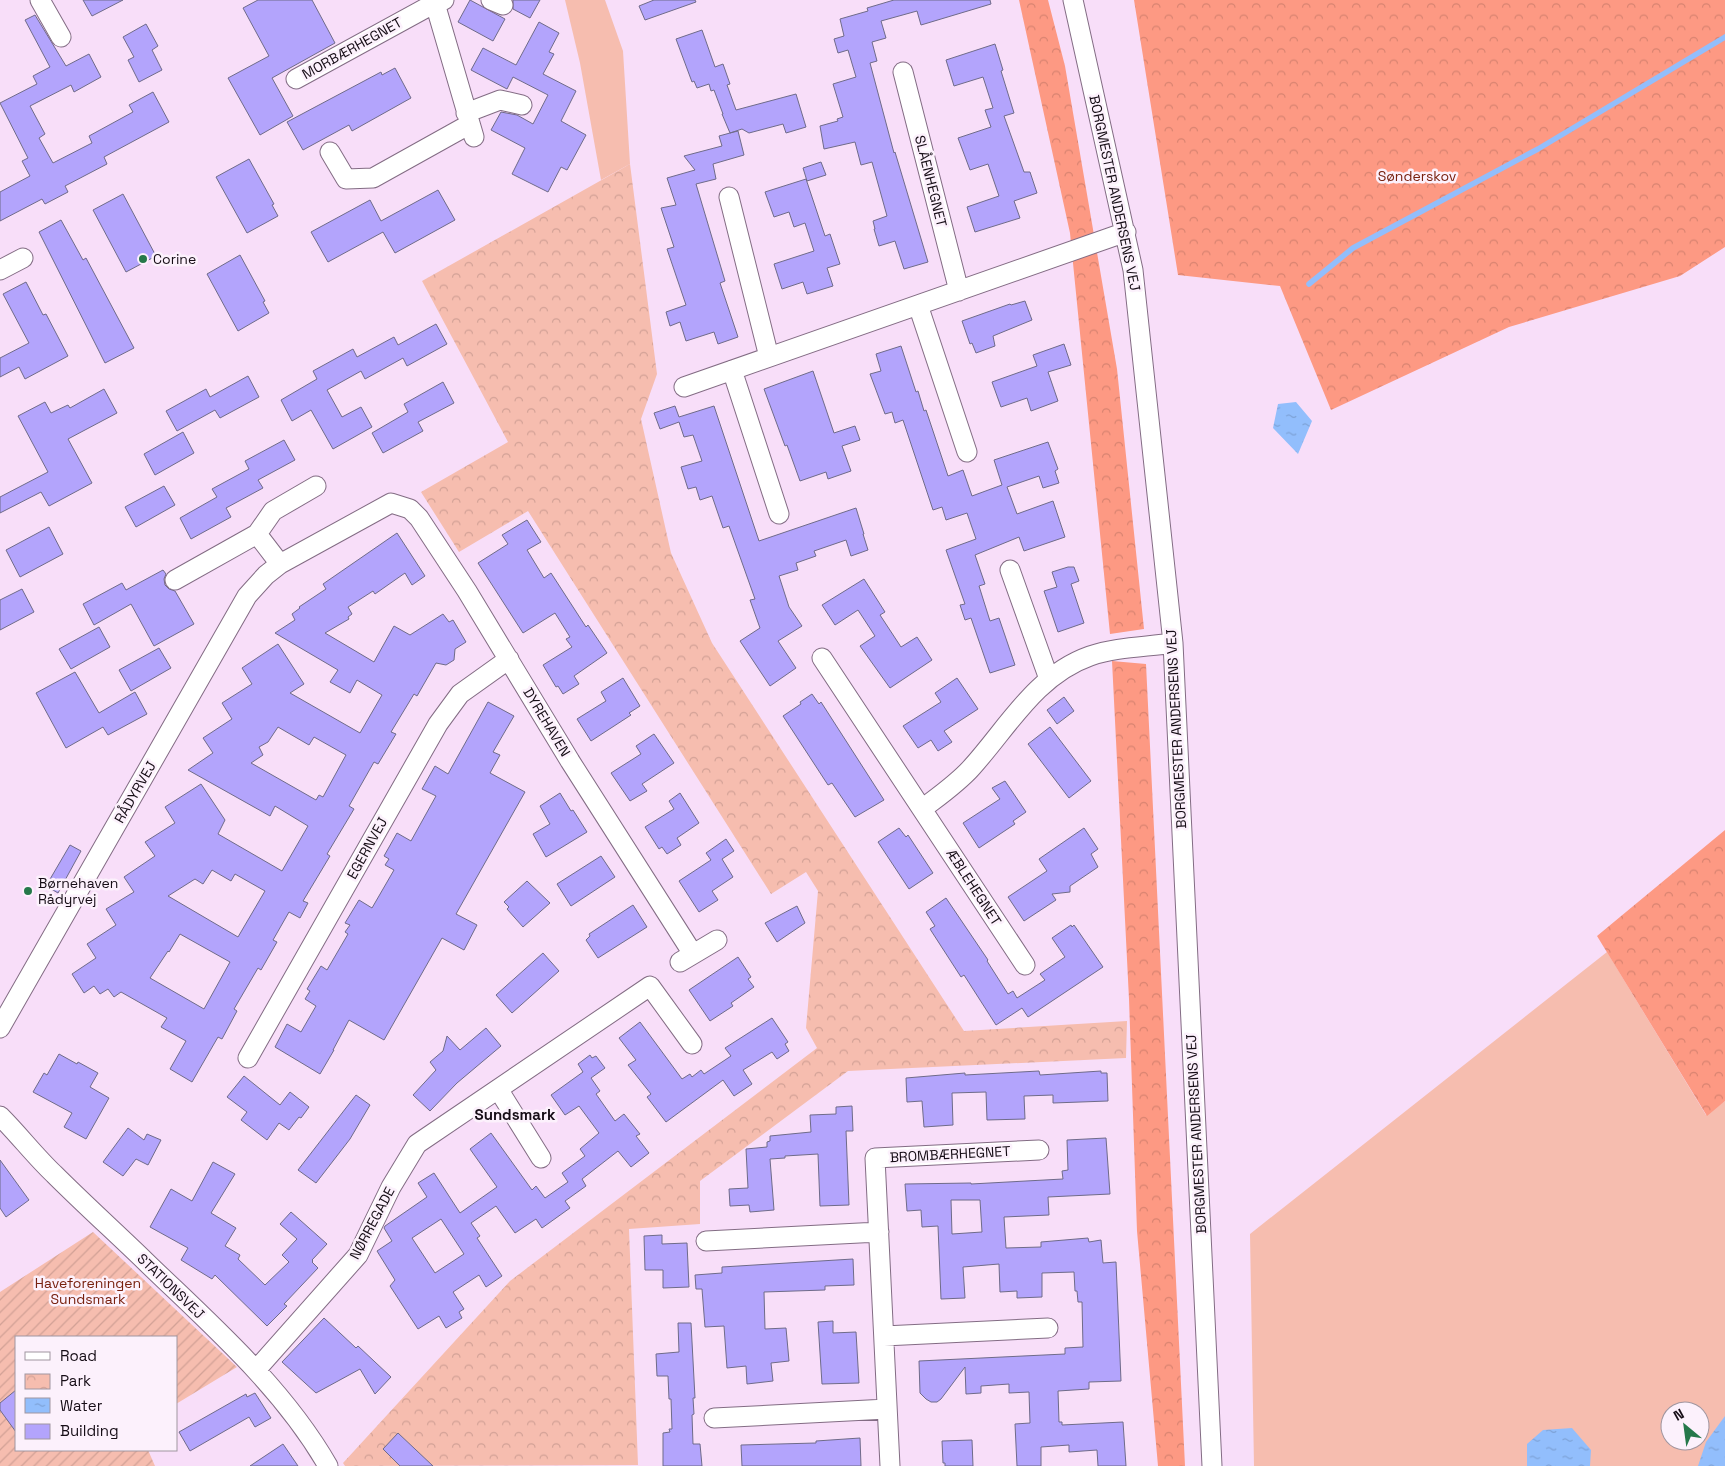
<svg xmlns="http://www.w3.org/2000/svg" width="1725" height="1466" viewBox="0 0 1725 1466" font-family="'Space Grotesk',sans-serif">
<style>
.grass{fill:#f6bdaf;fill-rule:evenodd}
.forest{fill:url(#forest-crowns)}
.park{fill:url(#park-crowns)}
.garden{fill:url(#garden-furrows)}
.water{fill:url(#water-ripples)}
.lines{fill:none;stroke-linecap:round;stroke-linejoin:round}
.stream{stroke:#92befc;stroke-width:5.5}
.building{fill:#b3a4fc;stroke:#6f6b89;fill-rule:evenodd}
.minor-casing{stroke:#836c84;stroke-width:21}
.minor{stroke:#fff;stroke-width:19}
.poi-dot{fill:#25784a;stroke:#fcf1fc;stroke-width:2}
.labels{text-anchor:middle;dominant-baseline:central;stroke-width:5;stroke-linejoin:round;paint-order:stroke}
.street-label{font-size:14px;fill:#160d16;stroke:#fcf1fc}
.park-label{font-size:14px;fill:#78210f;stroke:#fcf1fc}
.poi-label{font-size:14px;fill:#160d16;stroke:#fcf1fc;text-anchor:start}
.neighbourhood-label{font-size:15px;font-weight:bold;fill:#160d16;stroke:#fcf1fc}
</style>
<defs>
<pattern id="forest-crowns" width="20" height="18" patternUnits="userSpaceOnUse" patternTransform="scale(1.25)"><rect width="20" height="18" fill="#fd9983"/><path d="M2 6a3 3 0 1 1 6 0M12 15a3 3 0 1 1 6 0" fill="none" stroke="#d88370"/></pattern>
<pattern id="park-crowns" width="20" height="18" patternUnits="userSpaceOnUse" patternTransform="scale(1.25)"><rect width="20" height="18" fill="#f6bdaf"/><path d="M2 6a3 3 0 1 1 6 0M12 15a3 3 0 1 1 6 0" fill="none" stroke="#d2a196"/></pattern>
<pattern id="garden-furrows" width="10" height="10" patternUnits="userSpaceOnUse" patternTransform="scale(1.25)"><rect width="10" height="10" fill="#f6bdaf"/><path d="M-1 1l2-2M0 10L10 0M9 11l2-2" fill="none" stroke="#d2a196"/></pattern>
<pattern id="water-ripples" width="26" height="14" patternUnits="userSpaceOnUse" patternTransform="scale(1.25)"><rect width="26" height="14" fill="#92befc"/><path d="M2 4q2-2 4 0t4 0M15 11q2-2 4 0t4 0" fill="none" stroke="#7da2d7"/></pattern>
</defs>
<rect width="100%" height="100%" fill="#f8def9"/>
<!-- grass -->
<path class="grass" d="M565 0H605L623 51 630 164 601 180 580 63Z
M1607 952 1706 1115 1725 1101V1466H1254L1250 1234ZM1670 1411H1700V1441H1670Z"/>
<!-- forest -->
<path class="forest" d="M1019 0H1048L1065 66 1117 369 1144 629 1110 634 1070 233Z
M1134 0H1725V247L1680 276 1509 327 1331 410 1280 286 1178 275Z
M1112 661 1146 664 1185 1466H1158L1137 1231 1129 999Z
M1725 830V1101L1707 1116 1597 936Z"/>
<!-- park -->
<path class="park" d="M630 164 657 374 641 419 671 553 712 643 964 1031 1127 1021 1126 1058 848 1071 700 1181V1224L629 1229 638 1465 345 1466 343 1463 510 1281 817 1048 806 1028 818 891 806 872 771 894 528 511 459 552 421 492 508 442 422 281Z"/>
<!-- garden -->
<path class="garden" d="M93 1232 237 1367 176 1404V1337H16V1450H148L155 1466H0V1292Z"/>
<!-- water -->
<path class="water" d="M1296 402 1312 421 1298 454 1273 428 1278 404Z
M1725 1416V1466H1698L1706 1442Z
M1572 1428 1591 1450 1590 1466H1527V1444L1543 1430Z"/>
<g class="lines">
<!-- stream -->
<path class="stream" d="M1309 284 1353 248 1538 149 1725 37"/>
</g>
<!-- building -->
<path class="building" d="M83 0H123L92 16Z
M258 0H312L335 43 272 78 293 116 260 135 228 78 269 56 243 8Z
M470 0 505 19 493 41 458 22Z
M513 0H540L530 18 513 9Z
M654 0H695L696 2 645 20 639 6Z
M894 0H990L991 4 921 25 917 11 881 21 886 38 872 42 877 61 870 63 894 153 895 152 928 262 904 269 895 241 879 246 874 229H875L873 221 887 216 872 162 861 165 855 142 824 149 820 126 838 121 837 119 843 117 833 84 856 77 848 50 838 53 834 39 844 36 840 19 868 11 867 8Z
M35 15 66 66 89 54 101 77 74 92 71 85 30 106 45 134 39 138 53 163 92 143 89 136 133 112 129 105 153 92 169 122 104 157 107 164 65 186 68 192 45 204 42 199 0 221V192L30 176 22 161 28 158 0 103 37 84 33 76 50 67 25 20Z
M539 22 559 33 549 52 554 54 543 74 576 91 561 121 586 135 567 170 561 167 548 192 512 174 525 148 491 130 501 112 517 115 533 124 548 95 513 77 507 89 471 70 483 48 516 65Z
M146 24 158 46 152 50 162 70 139 82 128 60 134 57 123 37Z
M702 30 715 67 723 64 730 84 727 85 736 110 796 94 806 127 786 133 783 124 749 133 742 129 730 133 738 131 744 155 713 164 716 179 696 184 725 281 720 283 738 337 718 344 714 332 686 341 680 322 670 326 666 312 686 305 667 249 674 247 661 208 676 205 667 178 695 170 684 156 722 146 719 136 730 133 722 114H723L714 90 711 91 709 84 697 88 694 81 692 82 676 39Z
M995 44 1003 70 1001 71 1014 113 1004 116 1024 172H1030L1037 193 1014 201 1020 218 975 232 967 207 999 196 988 164 970 170 958 138 991 127 985 110 993 108 983 77 954 86 946 60Z
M395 68 411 98 352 131 349 125 303 150 287 122 381 72 382 75Z
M249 159 274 204 272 205 278 216 247 233 216 177Z
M821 162 826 175 807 181 803 168Z
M806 179 825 236 830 234 840 264 827 268 833 286 807 294 803 282 782 289 774 264 814 251 805 223 794 227 789 212 774 217 765 192Z
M438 190 455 220 395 253 383 232 328 262 311 232 370 200 381 221Z
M123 194 156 256 126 272 93 210Z
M61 220 83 260 86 258 134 348 105 363 39 232Z
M240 255 265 301 263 302 269 313 238 331 207 274Z
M26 282 43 315 46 314 68 356 25 379 19 367 0 377V358L29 343 3 294Z
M1025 301 1032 320 993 336 995 346 976 353 972 343 970 344 962 321 1010 304 1011 305Z
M436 324 447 344 407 366 403 358 365 379 361 371 327 390 342 417 361 407 372 427 333 449 311 410 292 421 281 400 317 379 313 371 353 349 357 357 394 337 398 345Z
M1064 344 1071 365 1048 372 1058 401 1031 411 1027 398 1001 407 992 382 1037 366 1033 355Z
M901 346 916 392 918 391 924 411 926 410 948 476 963 470 972 496 1002 485 994 460 1048 442 1058 469 1055 471 1059 483 1043 488 1039 476 1007 487 1017 514 1053 501 1065 537 1024 551 1019 537 975 555 985 584 979 586 990 621 999 618 1015 665 990 673 971 618 965 620 960 605 965 604 946 550 976 539 967 513 946 520 942 507 933 510 903 420 895 423 892 412 885 414 870 374 881 371 876 354Z
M813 371 834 433 855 426 860 440 842 446 851 471 828 479 826 472 800 481 787 445 785 446 764 389Z
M248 376 259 397 220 418 215 410 177 431 166 411 206 389 210 397Z
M443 382 454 403 418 422 423 431 383 453 372 433 408 412 404 404Z
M104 389 117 413 68 439 92 483 49 506 41 492 0 513V497L48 472 18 416 45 402 51 413 68 405 70 408Z
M675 406 679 417 714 406 759 541 856 508 864 534H863L868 550 851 556 846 540 814 551 816 556 796 563 798 570 779 576 789 607 802 626 778 641 796 668 770 686 740 641 760 628 750 600 755 599 729 526 723 528 712 496 700 500 696 487 688 489 681 467 702 461 693 435 684 437 679 422 660 429 654 413Z
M183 432 194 453 155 475 144 454Z
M284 440 295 460 258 480 263 488 226 508 231 517 191 539 180 518 217 497 212 489 249 469 245 461Z
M164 486 175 505 136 527 125 507Z
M527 520 541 542 527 550 544 578 551 573 586 627 588 625 607 653 574 676 579 684 563 694 558 686 556 687 543 665 572 647 566 639 570 637 555 613 523 633 478 563 508 544 502 535Z
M49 527 63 554 20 577 6 550Z
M397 533 425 576 412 585 405 573 375 594 373 591 348 607 352 614 348 617 349 619 325 633 374 662 394 626 410 635 443 614 449 622 453 620 466 642 455 649 454 660 446 665 436 663 417 696 414 694 391 732 396 734 378 764 374 762 349 806 354 809 327 854 330 856 303 901 308 903 300 918 289 912 273 940 277 942 261 970 258 968 234 1009 237 1011 222 1039 218 1037 192 1082 170 1069 186 1041 161 1027 167 1018 121 992 114 997 108 989 100 994 94 986 84 993 72 974 96 958 87 944 116 925 106 909 134 892 124 877 155 856 145 842 175 823 165 807 201 784 225 820 218 834 282 871 308 826 275 806 270 816 188 770 213 753 203 738 232 719 222 703 252 684 242 668 278 644 304 684 290 693 360 733 382 695 357 680 350 693 330 682 338 670 275 633 295 620 292 614 300 608 299 607 326 589 323 584ZM278 727 309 745 314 737 346 755 323 797 319 795 316 800 251 763 263 755 259 747 268 742ZM212 870 231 881 235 874 265 891 238 937 168 896 195 879 203 884ZM180 934 230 962 204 1009 150 978 168 951 169 952Z
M1068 567H1074L1079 581 1071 584 1084 623 1058 632 1044 591 1057 587 1052 572Z
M163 570 166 574 164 579 165 585 169 589 175 591 194 624 154 646 131 604 94 625 83 604 122 583 126 590Z
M864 579 885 612 880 615 901 647 917 637 932 660 890 688 860 646 875 636 858 610 835 625 822 605Z
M22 589 34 612 0 630V600Z
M99 627 110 647 71 669 59 649Z
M159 648 171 668 131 691 119 670Z
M75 672 99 713 135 692 147 714 108 735 103 727 66 748 36 693Z
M623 678 640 706 629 713 631 715 591 741 577 719 606 701 601 692Z
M957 678 978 709 944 731 952 742 938 751 931 740 918 748 903 726 941 702 935 693Z
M812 694 819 704 821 702 884 800 855 817 832 783 828 785 783 716 801 704 800 702Z
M1064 697 1074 711 1057 724 1047 710Z
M488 702 514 716 493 752 500 755 490 773 525 792 456 914 477 925 464 950 442 938 384 1040 349 1020 333 1050H334L320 1074 275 1047 287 1024 301 1032 316 1006 305 999 310 991 307 989 321 966 327 970 348 934 345 932 350 925 345 923 359 900 372 908 394 870 385 865 389 859 384 856 397 833 411 841 436 796 422 789 435 766 448 774Z
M1050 727 1091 781 1069 798 1028 744Z
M654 734 674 763 642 784 647 791 630 801 611 773 641 754 636 746Z
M1005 781 1026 812 1013 821 1015 824 979 848 963 823 1000 799 992 788Z
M560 793 571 811 573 810 587 832 546 857 533 834 550 824 540 806Z
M680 793 699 823 677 838 681 845 667 854 662 847 659 849 645 827 674 809 669 801Z
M899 828 906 837 908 835 933 873 909 889 878 842Z
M1084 828 1098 849 1091 854 1098 867 1070 886V892L1052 894 1056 900 1024 921 1008 897 1047 871 1039 859Z
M726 839 734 851 722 859 733 877 712 891 718 900 699 912 679 881 711 860 706 853Z
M70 845 81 851 58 893 46 886Z
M601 856 615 877 571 906 557 884Z
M527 881 550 903 523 927 507 909 509 907 504 902Z
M946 898 988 960 987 961 1008 994 1013 991 1017 998 1045 980 1040 974 1065 957 1052 938 1071 925 1072 927 1074 925 1103 967 1028 1017 1022 1008 996 1025 964 975 961 977 930 929 935 926 926 912Z
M633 905 647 927 598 958 586 940 590 936 589 934Z
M797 906 805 923 777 942 765 923Z
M543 953 559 971 512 1013 496 995Z
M738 957 751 977 748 979 754 987 731 1003 733 1006 710 1021 689 990Z
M772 1018 788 1042 785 1044 789 1051 777 1059 772 1052 743 1070 752 1084 734 1096 723 1080 666 1122 647 1097 651 1094 628 1065 636 1060 619 1038 640 1022 682 1079 690 1074 692 1077 701 1070 704 1074 731 1056 725 1048Z
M486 1028 501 1046 457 1083 430 1111 413 1095 436 1070 430 1062 443 1051 447 1036 460 1050Z
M59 1054 77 1064 78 1062 98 1073 90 1087 109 1098 86 1139 64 1127 72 1113 33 1092 44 1073 47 1075Z
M590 1055 592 1058 596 1056 605 1068 591 1078 600 1091 596 1094 615 1121 624 1114 640 1134 636 1136 649 1153 631 1167 618 1151 582 1179 586 1186 565 1201 570 1208 542 1228 536 1219 515 1233 496 1206 471 1223 480 1236 477 1238 502 1276 486 1287 479 1275 453 1292 464 1309 459 1312 462 1318 446 1328 439 1316 418 1329 390 1286 395 1280 377 1251 392 1241 384 1228 385 1226 427 1197 418 1183 434 1173 460 1213 497 1187 470 1149 491 1133 532 1190 536 1186 545 1198 568 1182 562 1173 585 1156 580 1149 599 1133 579 1106 565 1115 551 1095 583 1072 578 1064ZM441 1219 464 1254 435 1273 412 1238Z
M1039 1071 1040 1075 1101 1071V1073H1107L1108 1101 1053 1103V1095L1024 1096 1025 1119 987 1120 986 1092 952 1093 953 1125 924 1127 922 1101 907 1102 906 1078 965 1073V1075Z
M244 1076 280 1105 290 1092 309 1107 301 1118 299 1117 289 1130 279 1123 267 1140 241 1120 247 1112 227 1097Z
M356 1095 370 1105 350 1139 316 1183 298 1170Z
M852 1106 853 1131H846L849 1205 820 1206 818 1154 785 1156V1158L770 1159 774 1210 750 1212 749 1205 730 1206 729 1189 748 1188 746 1149 767 1147V1142L770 1141V1136L811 1132 810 1115 836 1114V1107Z
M128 1128 144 1140 147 1134 161 1140 148 1165 136 1159 123 1176 103 1162Z
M1106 1138 1110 1194 1048 1197 1049 1215 1004 1217 1006 1248 1041 1247V1242L1088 1238 1089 1242 1101 1240 1103 1263 1116 1262 1121 1381 1089 1382V1389L1058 1391 1059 1422H1062V1425L1123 1422 1126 1466H1098L1097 1450 1069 1452V1445L1041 1447V1466H1017L1015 1424 1030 1423 1029 1392 1009 1393V1384L981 1386V1393L966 1394 965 1367 941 1399 937 1402H931L926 1399 920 1393 919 1361 1065 1354V1348L1083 1347 1082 1302H1078L1077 1291H1075L1074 1272 1042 1273V1297L1017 1298V1291L1000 1292 999 1264 963 1267 965 1298 941 1299 938 1226 922 1227 921 1210 907 1211 905 1184 971 1183V1184L1063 1179 1062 1171 1068 1170 1067 1140ZM951 1200H980L982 1232 952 1234Z
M0 1160 29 1200 6 1217 0 1208Z
M213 1162 235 1174 211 1213 236 1228 225 1246 240 1255 238 1259 265 1285 289 1262 282 1255 297 1239 280 1224 291 1212 327 1244 312 1260 313 1261 312 1262 318 1268 284 1304 287 1306 267 1326 215 1275 212 1279 181 1260 188 1248 150 1227 171 1189 192 1201Z
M662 1235V1244L687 1243 689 1287 663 1288V1270H645L644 1236Z
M853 1259 854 1285 825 1286V1290L764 1292 765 1329 786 1328 789 1361 771 1363 773 1381 747 1384 746 1366 727 1368 724 1326 705 1327 702 1289H696L695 1275 722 1273V1267Z
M324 1318 356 1348 358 1346 391 1377 375 1394 360 1369 316 1393 282 1362Z
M833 1321V1333L856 1332 859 1383 822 1384 818 1322Z
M678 1323H691L695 1398H693L694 1414 692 1415 693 1444H700L702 1466H663V1433L670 1432 669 1429H672L671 1399H669L668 1376H657L656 1354 679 1352Z
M16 1390V1432L0 1410V1403Z
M255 1393 271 1418 255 1427 249 1417 190 1451 179 1432 246 1394 247 1397Z
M398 1433 433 1466H400L383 1449Z
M860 1438 861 1466H742L741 1445 816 1443V1441Z
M972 1440 973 1466H945V1463H943L942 1441Z
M283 1444 298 1466H250Z"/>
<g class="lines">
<!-- minor casing -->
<g class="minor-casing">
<path id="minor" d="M40 0 61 37
M434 0 474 137
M491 0 503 5
M1073 0 1133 270 1173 643 1212 1466
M903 72 959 291
M296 79 435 3 444 0
M466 113 500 100 522 105
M330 152 346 179 373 178 470 124
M729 197 769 357
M0 270 23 258
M918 305 967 452
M732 370 779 514
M684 387 1126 232
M257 534 280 564
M1010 570 1049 679
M175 580 257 534 273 511 316 486
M822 658 1025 965
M922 809C939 796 958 783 972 767 1008 727 1036 675 1090 656 1116 647 1146 647 1173 643
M680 962 717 940
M0 1028 247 596 266 575 280 564 391 503 410 509 419 518 467 591 570 761 693 954
M248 1058 438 724 460 694 509 659
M498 1089 541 1158
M0 1116C19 1135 35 1156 54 1174 84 1204 115 1232 145 1261 210 1324 282 1386 328 1466
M706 1241 879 1232
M884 1336 1048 1328
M256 1370 358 1255 391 1187 417 1144 650 986 692 1044
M714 1418 887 1409
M890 1466 875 1158 1039 1150"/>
</g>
<!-- minor -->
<use href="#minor" class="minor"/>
</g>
<!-- markers -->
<g class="poi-dot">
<circle cx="143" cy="259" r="5"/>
<circle cx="28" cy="891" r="5"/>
</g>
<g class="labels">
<!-- street labels -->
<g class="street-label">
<text transform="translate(352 48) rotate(-29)">MORBÆRHEGNET</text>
<text transform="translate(931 181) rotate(76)">SLÅENHEGNET</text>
<text transform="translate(1115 193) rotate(78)">BORGMESTER ANDERSENS VEJ</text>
<text transform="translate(547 722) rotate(59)">DYREHAVEN</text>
<text transform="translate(1176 729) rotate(-93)">BORGMESTER ANDERSENS VEJ</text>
<text transform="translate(135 792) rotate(-60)">RÅDYRVEJ</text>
<text transform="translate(367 848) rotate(-61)">EGERNVEJ</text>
<text transform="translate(974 887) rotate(57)">ÆBLEHEGNET</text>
<text transform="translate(1196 1134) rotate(-93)">BORGMESTER ANDERSENS VEJ</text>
<text transform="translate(950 1154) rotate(-3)">BROMBÆRHEGNET</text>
<text transform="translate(372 1223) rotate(-62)">NØRREGADE</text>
<text transform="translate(171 1286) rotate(44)">STATIONSVEJ</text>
</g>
<!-- park labels -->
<g class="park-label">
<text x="1417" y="176">Sønderskov</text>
<text x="88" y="1283">Haveforeningen<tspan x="88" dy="16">Sundsmark</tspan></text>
</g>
<!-- poi labels -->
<g class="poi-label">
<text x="153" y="259">Corine</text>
<text x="38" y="883">Børnehaven<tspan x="38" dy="16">Rådyrvej</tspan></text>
</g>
<!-- neighbourhood labels -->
<g class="neighbourhood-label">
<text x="515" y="1114">Sundsmark</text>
</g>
</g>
<!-- legend -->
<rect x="15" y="1336" width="162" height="115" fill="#fcf1fc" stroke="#a096a0"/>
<rect x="25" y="1352" width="25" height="8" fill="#ffffff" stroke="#a096a0"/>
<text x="60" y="1361" font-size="15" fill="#160d16">Road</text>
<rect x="25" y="1374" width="25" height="15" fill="url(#park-crowns)" stroke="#a096a0"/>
<text x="60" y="1386" font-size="15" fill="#160d16">Park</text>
<rect x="25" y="1398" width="25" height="15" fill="url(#water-ripples)" stroke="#a096a0"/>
<text x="60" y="1411" font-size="15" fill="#160d16">Water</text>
<rect x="25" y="1424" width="25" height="15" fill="#b3a4fc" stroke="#a096a0"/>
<text x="60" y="1436" font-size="15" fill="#160d16">Building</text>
<!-- north arrow -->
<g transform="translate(1685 1426) rotate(331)"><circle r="24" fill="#fcf1fc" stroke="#a096a0"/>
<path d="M0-4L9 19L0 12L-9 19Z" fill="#25784a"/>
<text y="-8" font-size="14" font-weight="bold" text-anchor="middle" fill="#160d16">N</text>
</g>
</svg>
